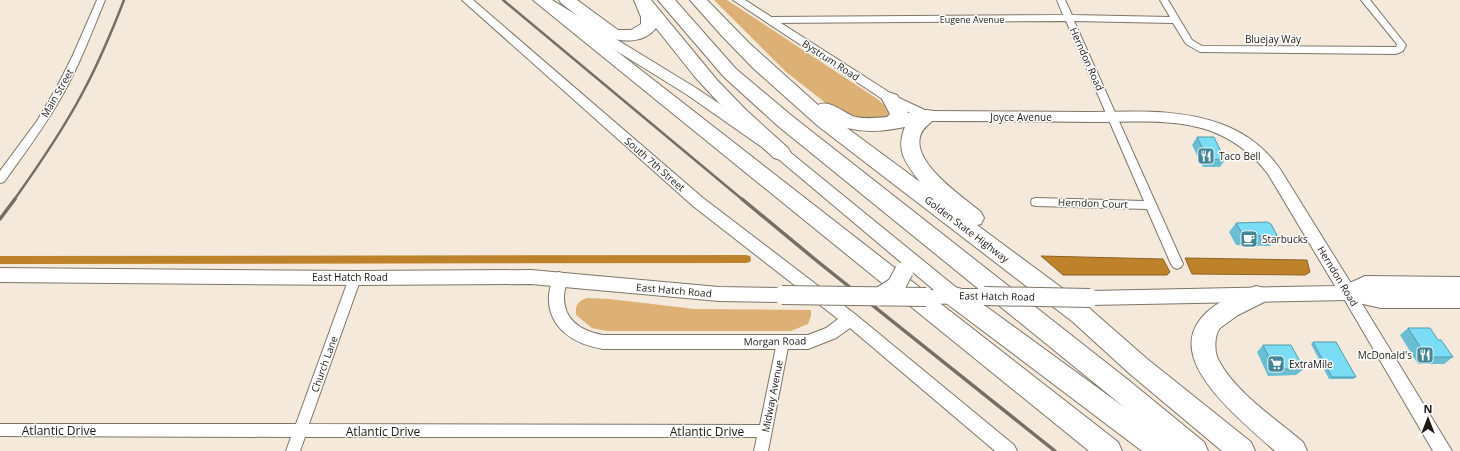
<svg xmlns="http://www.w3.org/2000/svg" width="1460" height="451" viewBox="0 0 1460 451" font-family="'Open Sans',sans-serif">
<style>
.green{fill:#ddb076}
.water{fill:#be832a;stroke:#8d6323}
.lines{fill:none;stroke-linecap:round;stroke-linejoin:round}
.canal{fill:#be832a;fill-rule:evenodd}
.minor-casing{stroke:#7e7568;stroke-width:2}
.tertiary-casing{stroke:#7e7568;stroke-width:2}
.secondary-casing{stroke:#7e7568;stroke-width:2}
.primary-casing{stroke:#7e7568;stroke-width:2}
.motorway-casing{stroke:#7e7568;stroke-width:2}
.minor{fill:#fff;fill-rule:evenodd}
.tertiary{fill:#fff;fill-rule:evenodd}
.secondary{fill:#fff;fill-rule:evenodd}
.primary{fill:#fff;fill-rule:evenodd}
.motorway{fill:#fff;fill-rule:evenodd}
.rail-far1{stroke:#766f66;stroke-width:2.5}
.rail{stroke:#766f66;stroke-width:3.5}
.secondary-bridge-casing{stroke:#7e7568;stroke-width:20;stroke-linecap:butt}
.secondary-bridge{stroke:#fff;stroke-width:18}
.wall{fill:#69bed3}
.building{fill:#7addf5;stroke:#559bac}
.labels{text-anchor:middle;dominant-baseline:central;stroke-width:3;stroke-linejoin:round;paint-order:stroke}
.far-street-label{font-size:9px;fill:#1c1813;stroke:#fff}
.street-label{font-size:10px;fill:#1c1813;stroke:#fff}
.poi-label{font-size:10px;fill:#1c1813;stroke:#fff;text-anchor:start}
.near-street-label{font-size:12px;fill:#1c1813;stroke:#fff}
</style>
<rect width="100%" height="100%" fill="#f4e9db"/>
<!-- green -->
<path class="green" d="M714 0H727L876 98 888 108 889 116 885 118 856 119 832 108 786 72Z
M587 298 609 299 695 309 811 310V316L808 324 791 331H607L592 328 576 315C575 305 578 301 587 298Z"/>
<!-- water -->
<path class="water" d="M1041 256 1163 259 1170 272 1167 275H1063Z
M1185 258 1307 260 1310 272 1305 275 1192 274Z"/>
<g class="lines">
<!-- canal -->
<path class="canal" d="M746 255 750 256 751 259 750 262 746 263 0 264V256Z"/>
<!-- minor casing -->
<g class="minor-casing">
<path id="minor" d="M97 0H105C91 34 78 69 59 101 43 129 23 155 4 182L0 183V171L37 121 57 87 73 55Z
M1057 0H1065L1072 15 1170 17 1160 0H1168L1192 40 1202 46 1396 47 1397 44 1361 0H1370L1406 45 1403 51 1396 54 1200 52 1186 44 1173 23 1074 21 1183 264 1181 267 1177 269 1173 267 1171 264 1147 209 1036 206 1032 205 1031 202 1032 199 1036 198 1144 201 1066 21 769 23 765 20 769 17 1063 15Z
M355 273 359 275 361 278 309 424 760 425 777 342 779 338 783 337 787 338 789 342 768 451H754L757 437H305L300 451H286L291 437 0 436V424H296L349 278 351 275Z"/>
</g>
<!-- tertiary casing -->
<g class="tertiary-casing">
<path id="tertiary" d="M462 0H473L703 198 855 314 1014 445 1017 451H995L850 328 836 338 808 349H603C574 344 547 328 549 295 550 288 551 280 554 274L559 272 564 274C568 280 565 288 564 295 563 320 581 331 603 335H808L826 328 838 319 693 206Z
M733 0H745L895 96 931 113 933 116 931 119 927 120 923 119 887 102Z
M1348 287 1353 289 1452 451H1433L1343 297 1341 293 1343 289Z"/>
</g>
<!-- secondary casing -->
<g class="secondary-casing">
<path id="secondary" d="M537 0H552L696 88 786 149 958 289H984L990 291 993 296 990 301 984 303 926 304 920 302 917 297 920 292 934 290 776 157 686 94 539 3Z
M927 111C981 111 1034 112 1088 112 1133 112 1178 108 1221 124 1246 133 1265 148 1280 169L1357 293 1354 298 1348 300 1090 305 1084 303 1081 298 1084 293 1090 291 1335 286 1268 174C1253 154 1234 140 1211 131 1175 118 1134 122 1096 122 1040 121 983 121 927 121L922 119 920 116 922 113Z
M0 268 355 271 531 270 719 287 782 288 788 290 791 295 788 300 782 302 719 301 531 284 355 285 0 282Z"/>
</g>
<!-- primary casing -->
<g class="primary-casing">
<path id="primary" d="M1365 276 1460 277V308H1381L1341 299 1338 293 1341 287Z"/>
</g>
<!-- motorway casing -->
<g class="motorway-casing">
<path id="motorway" d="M533 0H551L1118 442 1122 451H1089Z
M559 0H577L618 30H631L641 24V17L634 0H651L717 80 746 110 788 148 791 153 788 158 781 160 774 158 743 129 695 77 656 28C643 44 623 42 605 37L561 3Z
M658 0H675L736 69 792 116 1127 379 1204 442 1208 451H1142L946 303 943 296 946 289 954 287 962 289 1124 407 778 126 724 77Z
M690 0H707L750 44 818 105C831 99 843 113 855 117 866 119 876 118 887 117L890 114 882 99 885 95 891 93 897 95 908 113 927 110 934 111 936 116C931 125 922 126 920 137 913 164 963 197 981 212L984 218 981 224 977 225 1089 308 1146 358 1251 442 1255 451H1222L1130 374 1073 322 818 126 753 68 722 36ZM905 127C895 151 906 163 920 182L847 128C867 133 885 131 905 127Z
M1256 286 1264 288 1267 295 1264 302 1238 315 1220 328C1214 336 1214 353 1219 361 1236 393 1276 419 1303 442L1307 451H1275C1216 399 1131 329 1256 286Z"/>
</g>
<!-- minor -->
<use href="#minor" class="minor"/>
<!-- tertiary -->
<use href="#tertiary" class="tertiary"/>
<!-- secondary -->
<use href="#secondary" class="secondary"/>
<!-- primary -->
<use href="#primary" class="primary"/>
<!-- motorway -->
<use href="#motorway" class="motorway"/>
<!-- rail-far1 -->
<path class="rail-far1" d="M503 0 743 200
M14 200C39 165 63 130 83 92 99 62 112 31 124 0"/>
<!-- rail -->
<path class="rail" d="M742 199 817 261 1055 451
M0 219 15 199"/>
<!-- secondary-bridge casing -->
<g class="secondary-bridge-casing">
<path id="secondary-bridge" d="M782 295 926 297
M984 296 1090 298
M879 297 896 286 904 271"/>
</g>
<!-- secondary-bridge -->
<use href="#secondary-bridge" class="secondary-bridge"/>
</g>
<!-- wall -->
<path class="wall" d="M1197 137 1225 160 1220 167H1203L1192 145Z
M1236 223 1278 237 1270 246 1236 245 1229 232Z
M1408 328 1438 340 1453 357 1444 364H1418L1400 335Z
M1313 342 1356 377 1353 379H1329L1311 344Z
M1263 345 1304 369 1296 375 1268 376 1257 352Z"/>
<!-- building -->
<path class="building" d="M1197 137H1214L1225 160 1208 159Z
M1267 222 1271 224 1278 237 1243 235 1236 223Z
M1408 328H1430L1438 340H1441L1453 357H1427Z
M1313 342H1336L1356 377H1332Z
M1263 345H1291L1304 369H1275Z"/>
<!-- icons -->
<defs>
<g id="restaurant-square" transform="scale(0.9)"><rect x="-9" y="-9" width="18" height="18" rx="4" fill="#438696" stroke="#fff"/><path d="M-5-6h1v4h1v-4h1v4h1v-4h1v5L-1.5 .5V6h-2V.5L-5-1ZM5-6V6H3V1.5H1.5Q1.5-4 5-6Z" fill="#fff"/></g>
<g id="cafe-square" transform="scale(0.9)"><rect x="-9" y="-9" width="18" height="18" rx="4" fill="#438696" stroke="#fff"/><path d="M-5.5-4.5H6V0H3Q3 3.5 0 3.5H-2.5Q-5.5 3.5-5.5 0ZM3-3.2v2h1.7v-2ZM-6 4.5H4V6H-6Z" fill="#fff"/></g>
<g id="supermarket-square" transform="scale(0.9)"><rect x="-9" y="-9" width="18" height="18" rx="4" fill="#438696" stroke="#fff"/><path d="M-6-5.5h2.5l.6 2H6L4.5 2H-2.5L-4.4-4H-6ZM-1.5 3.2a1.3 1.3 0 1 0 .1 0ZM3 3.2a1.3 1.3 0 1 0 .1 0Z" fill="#fff"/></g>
</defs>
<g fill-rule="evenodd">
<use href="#restaurant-square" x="1206" y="156"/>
<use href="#cafe-square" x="1249" y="239"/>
<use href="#restaurant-square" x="1425" y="355"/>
<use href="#supermarket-square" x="1276" y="364"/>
</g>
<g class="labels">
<!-- far-street labels -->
<g class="far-street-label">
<text x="972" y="19">Eugene Avenue</text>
</g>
<!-- street labels -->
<g class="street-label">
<text x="1273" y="39">Bluejay Way</text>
<text transform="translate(1087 59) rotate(66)">Herndon Road</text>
<text transform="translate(831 60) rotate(33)">Bystrum Road</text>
<text transform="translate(57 93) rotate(-60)">Main Street</text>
<text x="1021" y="117">Joyce Avenue</text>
<text transform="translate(655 164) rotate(41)">South 7th Street</text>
<text transform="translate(1093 203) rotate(2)">Herndon Court</text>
<text transform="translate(967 229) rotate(37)">Golden State Highway</text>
<text transform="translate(1338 276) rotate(59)">Herndon Road</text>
<text x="350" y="277">East Hatch Road</text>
<text transform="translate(674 290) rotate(5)">East Hatch Road</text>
<text transform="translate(997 296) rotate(1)">East Hatch Road</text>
<text transform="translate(775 341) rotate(-1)">Morgan Road</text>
<text transform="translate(324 364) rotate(-70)">Church Lane</text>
<text transform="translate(772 396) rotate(-79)">Midway Avenue</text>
</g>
<!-- poi labels -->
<g class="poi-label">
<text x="1219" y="156">Taco Bell</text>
<text x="1262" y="239">Starbucks</text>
<text x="1412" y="355" text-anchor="end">McDonald's</text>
<text x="1289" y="364">ExtraMile</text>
</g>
<!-- near-street labels -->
<g class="near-street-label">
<text x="59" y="430">Atlantic Drive</text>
<text x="383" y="431">Atlantic Drive</text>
<text x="707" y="431">Atlantic Drive</text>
</g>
</g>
<!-- north arrow -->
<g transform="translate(1428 419)" stroke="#ffffff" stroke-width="3" paint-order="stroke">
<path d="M0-3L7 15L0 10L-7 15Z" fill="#1c1813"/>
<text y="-6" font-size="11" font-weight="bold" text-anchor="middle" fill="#1c1813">N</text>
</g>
</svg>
